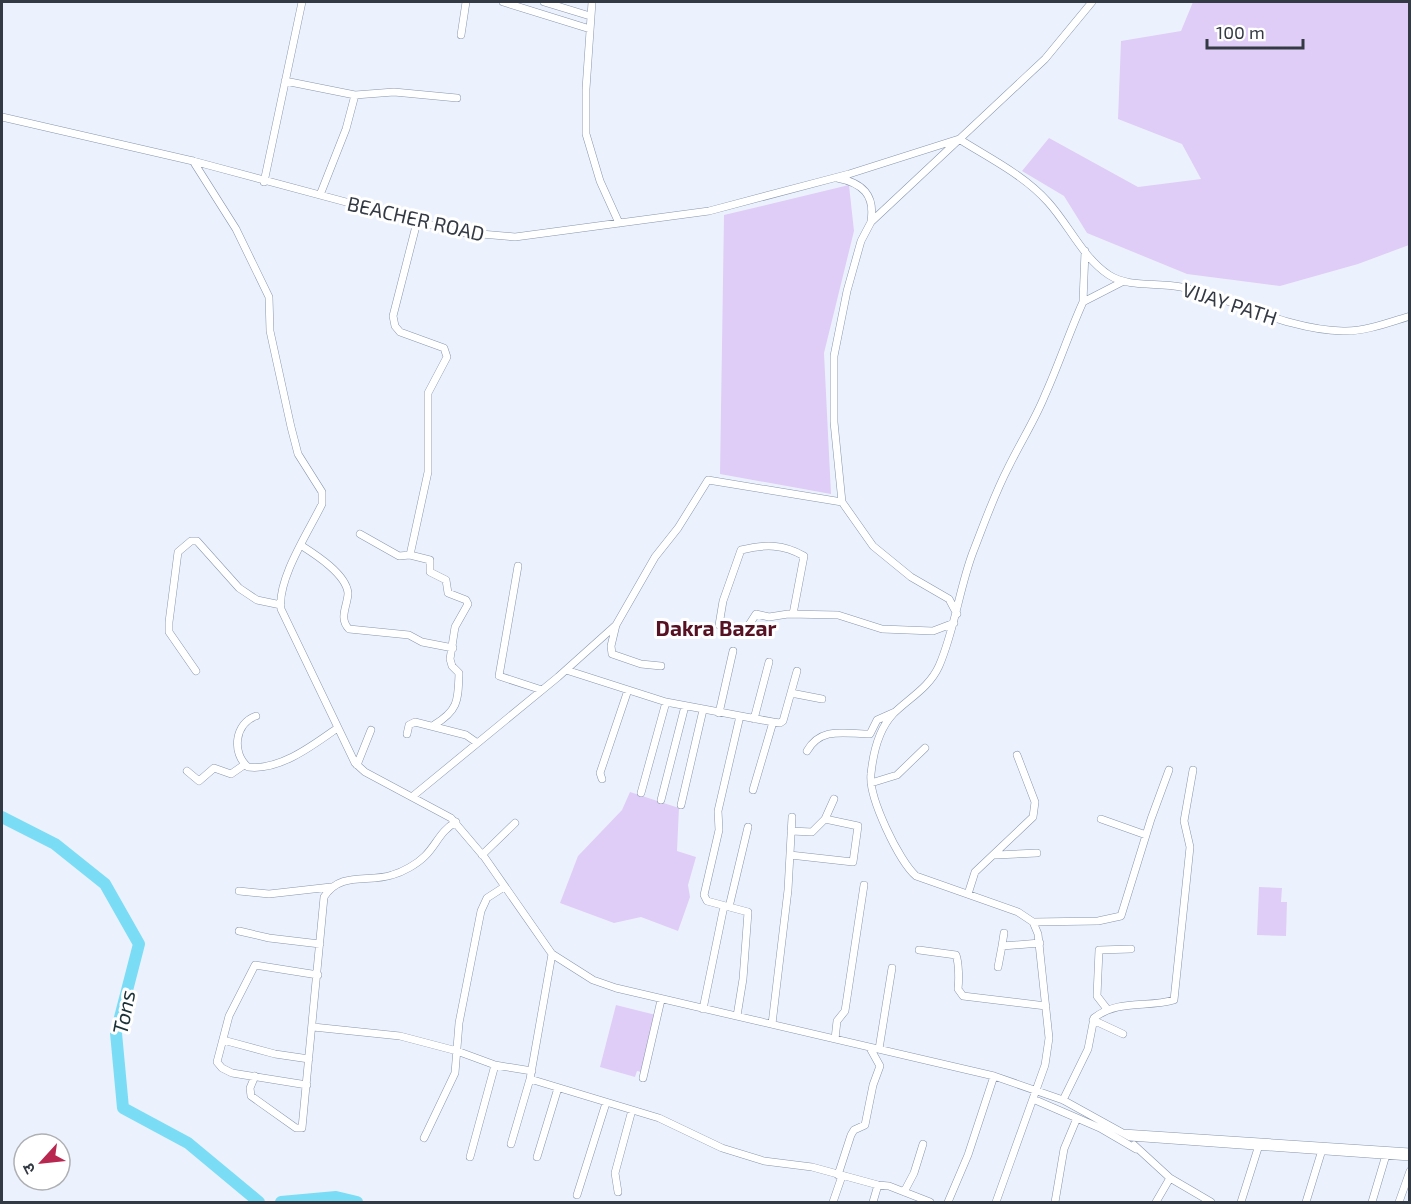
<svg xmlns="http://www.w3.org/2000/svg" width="1411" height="1204" viewBox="0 0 1411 1204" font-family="'Exo 2','Noto Sans Devanagari',sans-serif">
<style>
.green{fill:#dfcdf7}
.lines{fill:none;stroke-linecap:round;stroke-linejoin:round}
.river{stroke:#7bdcf6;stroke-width:12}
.minor-casing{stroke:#8896ae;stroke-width:8}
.minor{stroke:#fff;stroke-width:7}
.labels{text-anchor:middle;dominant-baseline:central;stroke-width:6;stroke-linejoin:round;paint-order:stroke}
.street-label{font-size:20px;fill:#343a44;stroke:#fff}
.neighbourhood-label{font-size:21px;font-weight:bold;fill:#561123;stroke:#fff}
.water-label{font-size:21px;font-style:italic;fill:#1a3137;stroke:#fff}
</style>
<rect width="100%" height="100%" fill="#ecf2fd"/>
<!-- green -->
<path class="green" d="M1193 2H1409V245L1358 264 1280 286 1187 274 1087 233 1064 196 1022 171 1049 138 1138 187 1201 179 1182 144 1118 119 1121 41 1181 31Z
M849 185 854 231 824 353 831 494 720 474 724 215Z
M630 792 679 808 677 851 696 857 688 885 690 897 678 931 641 917 614 923 560 903 578 856 622 810Z
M1259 887 1282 888 1281 902H1287L1286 936 1257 935Z
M616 1005 656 1015 641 1072 637 1071 635 1077 600 1067Z"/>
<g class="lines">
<!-- river -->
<path class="river" d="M2 817 55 844 105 884 139 944 116 1033 123 1108 188 1143 259 1202
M281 1202 336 1197 357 1202"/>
<!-- minor casing -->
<g class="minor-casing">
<path id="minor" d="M503 2 590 29
M544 2 590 16
M592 2 586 89V134L600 181 619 223
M461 35 466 2
M285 81 355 95 394 92 457 98
M2 117 193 161 458 232 515 237 709 211 849 174 959 139
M959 139C989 158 1024 175 1048 202 1069 225 1083 258 1109 275 1129 288 1158 282 1181 287 1235 299 1286 330 1343 331 1364 332 1390 322 1410 316
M193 161 236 229 269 297 270 331 291 427 298 454 322 492V504C309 531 277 579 281 609L355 763 365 772 451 818 485 858 552 954 593 980 616 988 994 1076 1063 1100 1130 1137 1410 1157
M837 178C863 183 875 195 871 221
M264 182 302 2
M320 195 346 129 355 95
M417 222 393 316 395 326 400 332 444 348 447 357 428 393V472L410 555 430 560V572L446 580 448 593 466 600 468 604 455 627 450 659 452 666 459 673C458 700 459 710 434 725
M1083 302 1085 251
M360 534 399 556 410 555
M302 546C316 555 346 574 348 593 348 605 338 618 349 629L409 635 422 642 453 648
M518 566 499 676 542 690
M793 614 804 556C783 544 765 544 741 550L723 601 719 625 747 628 756 614 769 617 788 614 838 615 882 629 933 631 954 623
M957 614 949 599 911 577 873 546 842 502 834 422V356L847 291 861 241 871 222 1045 59 1092 2
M616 625 611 646 612 654 641 664 661 666
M566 670 666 702 773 722 753 790
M196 671 169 632V622L178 552 191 541H197L239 588 257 600 281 605
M791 693 822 699
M719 713 733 651
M256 716C235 723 231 753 248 767 279 771 312 746 336 729
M754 719 769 662
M773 722 780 723 783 721 797 671
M407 734 409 725 415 722 466 735 476 742
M807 751C821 726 846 734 870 734L877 720 895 712
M357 765 371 730
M187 771 199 781 214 768 231 774 244 765
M602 779 600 773 628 690
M871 783 897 775 925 748
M641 793 666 702
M413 796 558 677 616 625 655 557 678 528 708 480 842 502
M661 800 685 706
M681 805 703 710
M825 819 834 799
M1101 819 1146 835
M482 855 515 823
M790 855 853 862 858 826 825 819 812 832 791 831
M996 855 1037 853
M239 891 269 894 331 887
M968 894 975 872 1033 817 1035 802 1017 755
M729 907 748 827
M1033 922 1098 921 1121 916 1151 819 1169 770
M239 931 269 938 320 944
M1002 946 1004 933
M919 950 956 955C959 963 959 981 958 989L963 996 1046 1006
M998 967 1002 946 1040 943
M703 1009 724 906
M1107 1009 1097 996 1099 950 1131 949
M737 1016 743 979 748 912 707 901 704 895 719 830 718 811 740 716
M1093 1020 1123 1034
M772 1024 788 890 792 817
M313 1027 400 1036 457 1051 495 1065 532 1071
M835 1039 837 1021 845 1011 864 885
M223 1040 275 1054 309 1059
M879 1049 892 968
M255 1076 250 1088 251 1096 296 1128H302L324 897C340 871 368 883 392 875 403 872 417 864 425 856 437 844 440 831 456 822
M643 1078 661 1000
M530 1079 659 1118 722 1148 764 1161 812 1167 878 1185 889 1186 930 1202
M307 1085 232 1073 222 1068 217 1062 229 1016 255 965 318 975
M1033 1099 1100 1128 1136 1149
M1063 1100 1088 1049 1094 1018C1118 999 1147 1008 1174 1000L1190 847 1184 821 1193 770
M1123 1133 1410 1152
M424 1138 455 1073 459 1023 481 911 487 898 504 887
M511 1144 530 1079 552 954
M1134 1145 1170 1178 1211 1202
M470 1157 495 1065
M537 1157 558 1088
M838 1175 851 1135 854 1130 865 1125 873 1085 880 1066 870 1048
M618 1192 615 1173 632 1110
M904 1192 914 1173 923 1144
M577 1195 606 1103
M833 1202 842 1176
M873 1202 878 1185
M948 1202 968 1155 994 1076
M996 1202 1045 1065 1049 1038 1038 934 1033 922 1018 912 916 876C899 861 868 797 871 774 873 754 879 729 893 714 909 698 929 688 939 666 955 629 959 589 973 552 984 524 994 495 1008 468 1020 443 1035 420 1045 395 1059 364 1069 333 1083 302L1122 282
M1055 1202 1064 1149 1077 1118
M1156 1202 1170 1178
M1241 1202 1259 1145
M1306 1202 1322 1150
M1372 1202 1386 1155
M1399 1202 1410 1171"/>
</g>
<!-- minor -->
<use href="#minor" class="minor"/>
</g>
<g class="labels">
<!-- street labels -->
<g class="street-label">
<text transform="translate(416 218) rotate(13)">BEACHER ROAD</text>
<text transform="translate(1230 303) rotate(18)">VIJAY PATH</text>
</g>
<!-- neighbourhood labels -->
<g class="neighbourhood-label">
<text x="716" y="627">Dakra Bazar</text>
</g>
<!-- water labels -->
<g class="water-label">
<text transform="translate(123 1012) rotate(-79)">Tons</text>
</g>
</g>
<!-- border -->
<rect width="1411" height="1204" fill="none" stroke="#343a44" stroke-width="6"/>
<!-- north arrow -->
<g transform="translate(42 1162) rotate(243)"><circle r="28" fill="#ffffff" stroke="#aeb0b4" stroke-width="1.5"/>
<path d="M0-4.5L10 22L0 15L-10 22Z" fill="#b82750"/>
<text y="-9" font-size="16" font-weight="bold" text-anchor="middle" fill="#343a44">उ</text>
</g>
<!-- scale -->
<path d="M1207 39v9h96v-9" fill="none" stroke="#343a44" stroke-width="3"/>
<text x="1216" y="39" font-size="18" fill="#343a44" stroke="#ffffff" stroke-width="4.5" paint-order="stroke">100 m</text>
</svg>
